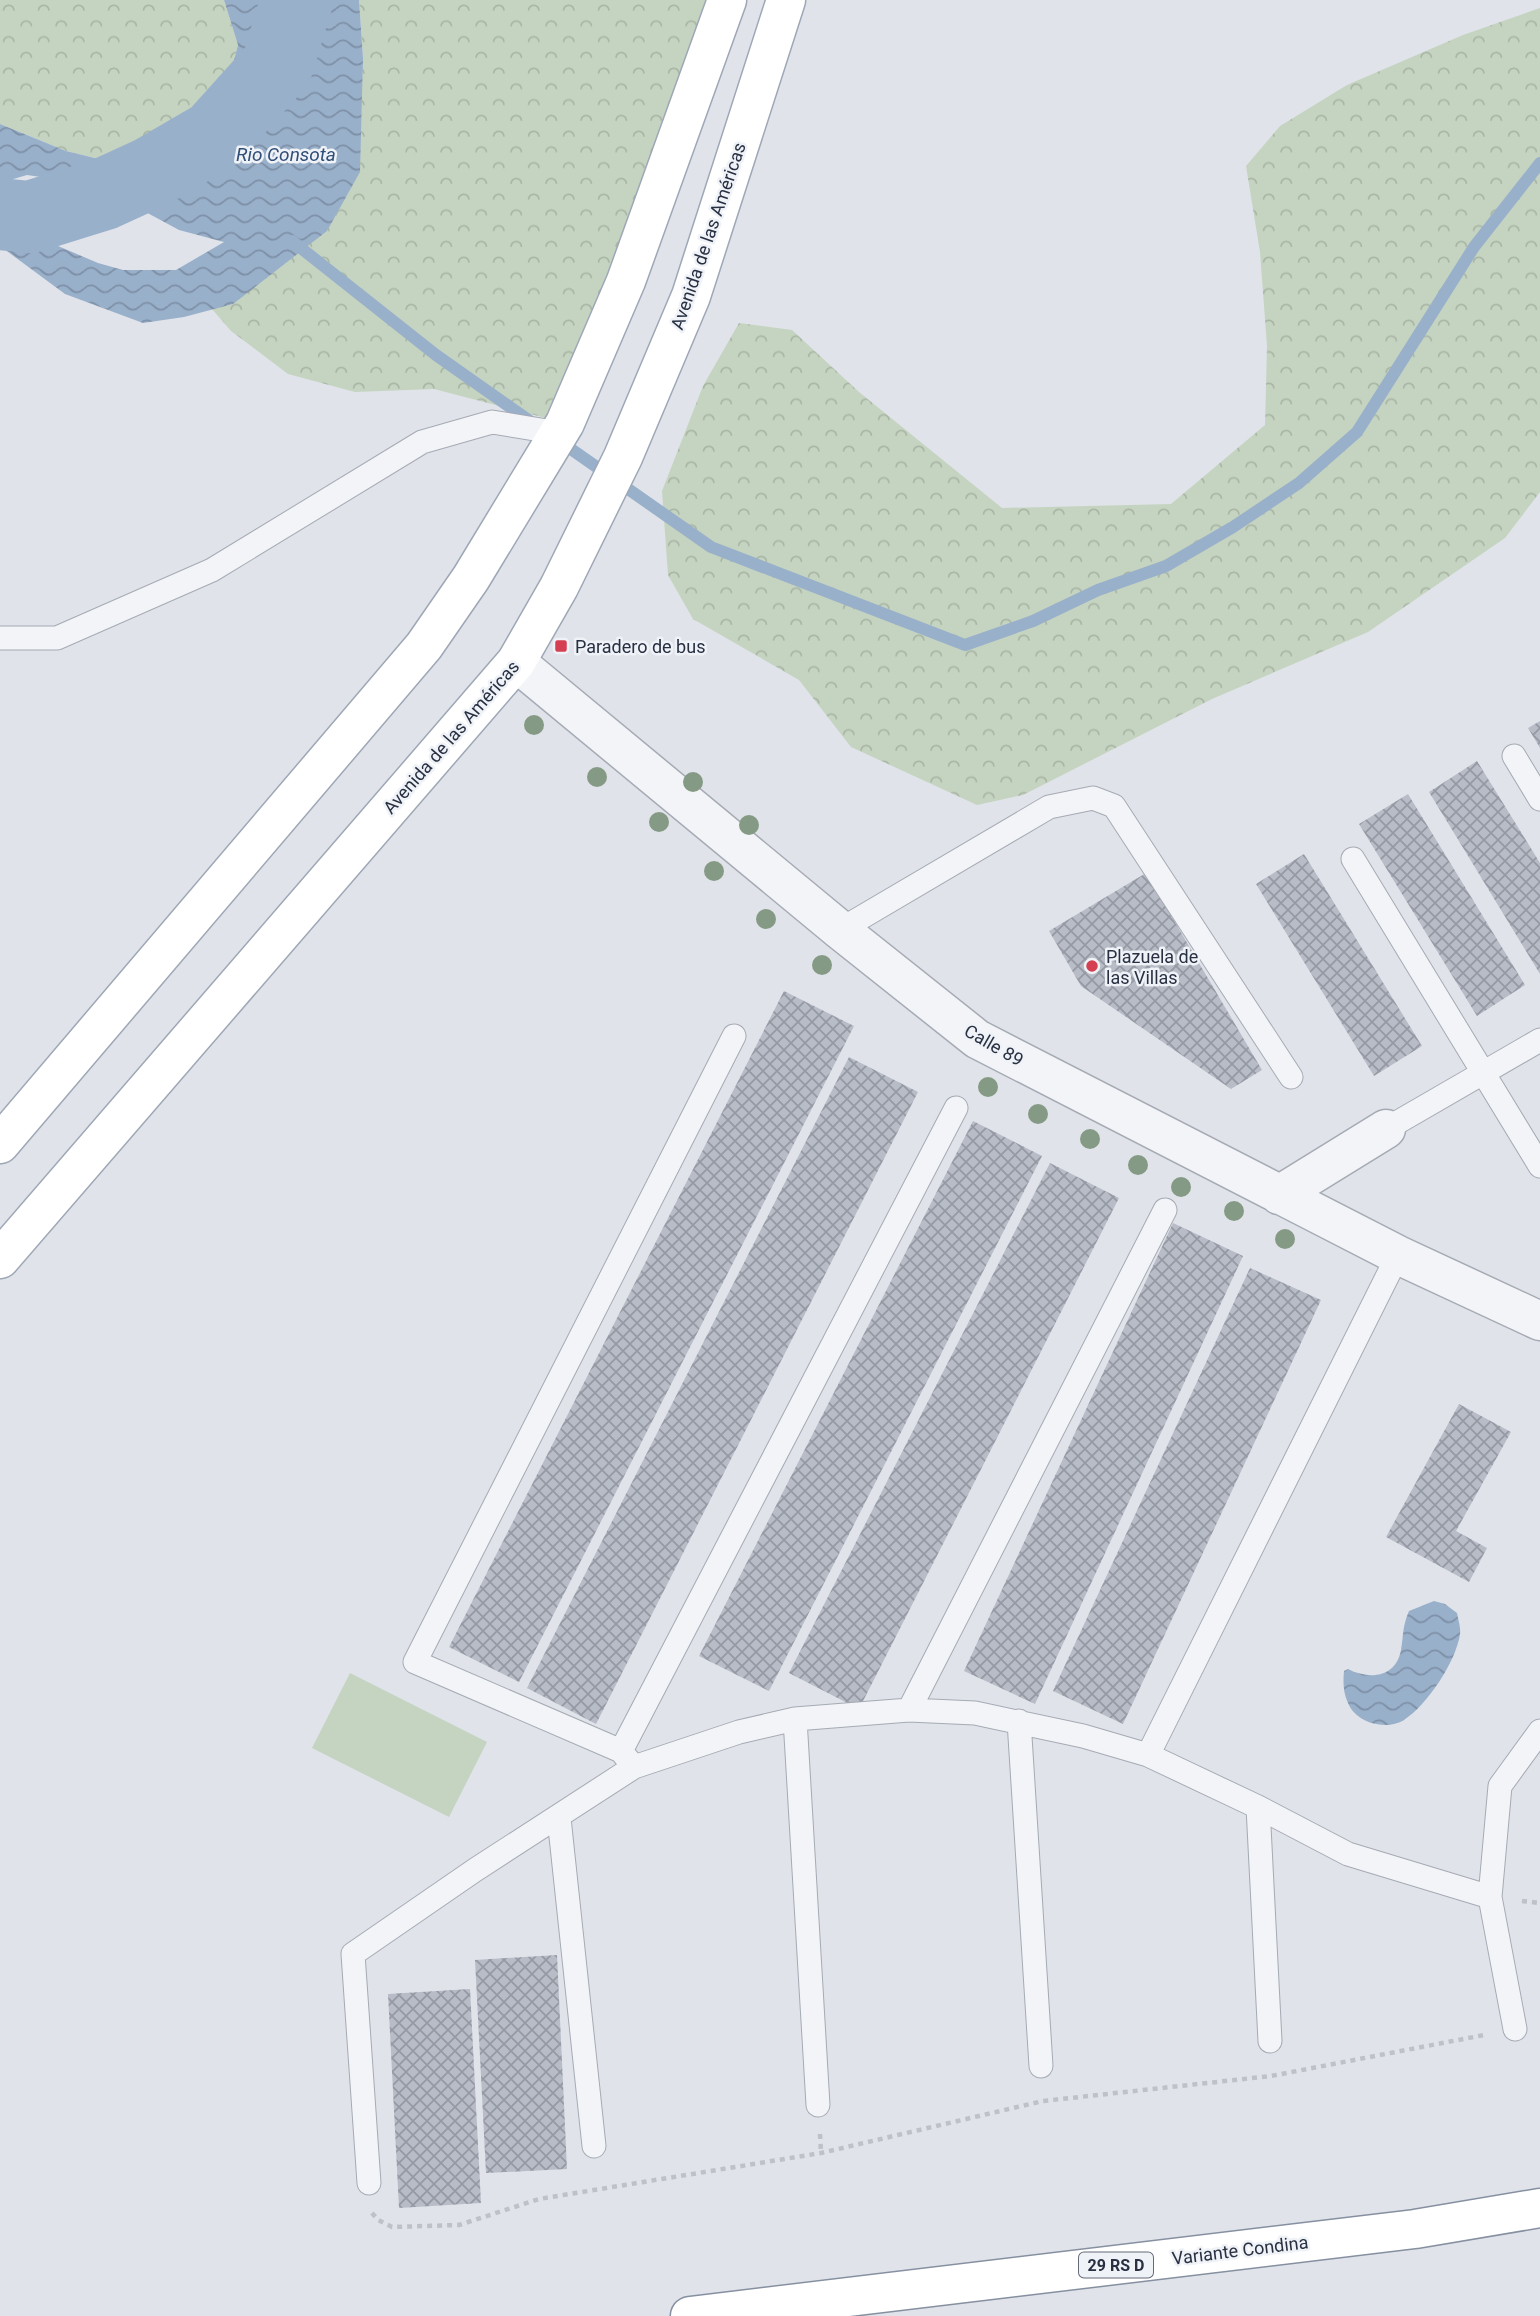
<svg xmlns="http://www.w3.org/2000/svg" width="1540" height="2316" viewBox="0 0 1540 2316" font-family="Roboto,sans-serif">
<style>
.forest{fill:url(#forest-crowns)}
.garden{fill:#c5d4c0}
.water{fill:url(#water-waves);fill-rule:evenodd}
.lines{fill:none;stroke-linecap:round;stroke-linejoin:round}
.stream{stroke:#99b0cb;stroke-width:12}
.river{stroke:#99b0cb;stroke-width:72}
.building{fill:url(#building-cross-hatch)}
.service-casing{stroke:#a5aab4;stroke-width:25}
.minor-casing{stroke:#a5aab4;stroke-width:41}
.primary-casing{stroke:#9ea7b6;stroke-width:41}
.trunk-casing{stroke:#8690a1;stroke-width:41}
.path{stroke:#bec1c8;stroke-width:4.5;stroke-dasharray:5 5;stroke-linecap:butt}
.service{stroke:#f3f4f7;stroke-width:23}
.minor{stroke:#f3f4f7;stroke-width:38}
.primary{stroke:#fff;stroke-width:38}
.trunk{stroke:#fff;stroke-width:38}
.tree{fill:#859a85}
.poi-dot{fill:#d43f51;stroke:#eff2f7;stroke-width:2.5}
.labels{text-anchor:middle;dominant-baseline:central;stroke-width:5;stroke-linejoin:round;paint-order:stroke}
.shield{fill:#eff2f7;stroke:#646a78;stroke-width:2}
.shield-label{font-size:16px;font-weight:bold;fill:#283042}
.street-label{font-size:18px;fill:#283042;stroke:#eff2f7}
.poi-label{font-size:18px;fill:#283042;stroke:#eff2f7;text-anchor:start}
.water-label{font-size:19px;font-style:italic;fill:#304e77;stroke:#eff2f7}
</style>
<defs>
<pattern id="forest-crowns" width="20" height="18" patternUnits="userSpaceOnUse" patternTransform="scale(1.75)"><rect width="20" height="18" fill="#c5d4c0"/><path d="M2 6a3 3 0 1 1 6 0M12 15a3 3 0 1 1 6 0" fill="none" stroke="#a9b6a6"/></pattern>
<pattern id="water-waves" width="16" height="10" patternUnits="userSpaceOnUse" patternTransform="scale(1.75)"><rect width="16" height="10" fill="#99b0cb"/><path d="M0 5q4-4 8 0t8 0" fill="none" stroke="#7d90a6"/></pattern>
<pattern id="building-cross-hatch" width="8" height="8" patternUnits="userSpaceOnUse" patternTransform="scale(1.75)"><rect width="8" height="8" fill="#b7bcc7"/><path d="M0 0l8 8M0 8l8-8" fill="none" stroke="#9599a3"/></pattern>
</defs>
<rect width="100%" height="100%" fill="#e0e3e9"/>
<!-- forest -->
<path class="forest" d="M0 0H224L238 45 214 136 152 172 66 151 0 124Z
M359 0H727L565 423 434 389 355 392 288 374 231 331 212 309 233 304 363 58Z
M1540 8V492L1505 538 1368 632 1212 699 1023 795 977 805 851 747 799 680 693 619 668 575 662 491 703 386 739 323 792 330 859 392 1002 508 1171 504 1265 425 1267 346 1260 252 1246 166 1280 126 1347 85 1463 35Z"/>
<!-- garden -->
<path class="garden" d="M350 1673 487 1742 449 1817 312 1748Z"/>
<!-- water -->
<path class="water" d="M224 0H359L363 58 360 172 327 231 233 304 184 317 143 323 65 294 0 246V124L66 151 152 172 214 136 238 45ZM27 175 61 180 142 210 179 230 224 242 176 270H123L98 263 58 246 30 217 10 180Z
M1434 1601 1445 1604 1457 1613C1458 1619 1461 1628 1460 1634 1456 1662 1427 1705 1404 1720 1386 1731 1356 1723 1348 1703 1343 1692 1343 1682 1344 1671L1348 1669C1369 1680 1396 1678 1401 1650 1404 1633 1402 1628 1409 1611Z"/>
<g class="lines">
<!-- stream -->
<path class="stream" d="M292 241 436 355 534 424
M558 440 711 547 965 645 1033 621 1098 590 1166 566 1233 527 1299 483 1357 432 1474 247 1540 163"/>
<!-- river -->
<path class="river" d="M0 214 30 217 104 194 152 172 214 136 277 66 297 0"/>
</g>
<!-- building -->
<path class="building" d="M1540 721V748L1528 728Z
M1477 761 1540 863V974L1429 792Z
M1408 794 1525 985 1477 1016 1359 824Z
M1304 854 1422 1046 1374 1076 1256 884Z
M1146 873 1262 1070 1231 1089 1081 986 1049 931Z
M784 991 854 1026 519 1682 449 1647Z
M849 1057 918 1092 596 1724 527 1688Z
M973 1121 1042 1156 769 1691 699 1656Z
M1050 1163 1119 1198 859 1709 789 1673Z
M1173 1223 1243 1256 1035 1704 964 1671Z
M1250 1268 1321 1300 1123 1724 1053 1691Z
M1459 1404 1511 1432 1456 1531 1487 1548 1469 1582 1386 1537Z
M557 1955 567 2169 486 2173 475 1960Z
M470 1989 481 2203 399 2208 388 1994Z"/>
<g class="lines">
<!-- service casing -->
<g class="service-casing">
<path id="service" d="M0 638H57L212 570 422 442 492 422 559 433
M1514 756 1540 799
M1353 859 1540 1166
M840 930 1049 807 1093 798 1114 806 1291 1077
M1386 1129 1540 1040
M909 1710 1165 1210
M795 1719 818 2105
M1019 1721 1041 2066
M621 1751 956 1108
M1148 1755 1398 1255
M634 1767 621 1751 415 1662 734 1036
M1258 1807 1270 2041
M559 1818 594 2146
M1515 2029 1490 1897 1500 1786 1540 1731
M369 2183 353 1954 475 1870 634 1767 739 1732 795 1719 909 1710 975 1713 1083 1736 1148 1755 1258 1807 1348 1854 1490 1897"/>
</g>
<!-- minor casing -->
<g class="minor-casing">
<path id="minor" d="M516 662 840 930 977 1039 1398 1255 1540 1321
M1279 1195 1386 1129"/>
</g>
<!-- primary casing -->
<g class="primary-casing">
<path id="primary" d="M0 1144 424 646 471 578 565 423 626 281 727 0
M0 1259 516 662 559 587 623 457 691 296 786 0"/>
</g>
<!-- trunk casing -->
<g class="trunk-casing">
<path id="trunk" d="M690 2316 1415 2229 1540 2208"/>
</g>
<!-- path -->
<path class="path" d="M1522 1901 1540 1903
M820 2134 821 2153
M372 2213 378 2220 392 2227 459 2225 539 2199 821 2153 1043 2101 1271 2076 1484 2035"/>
<!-- service -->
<use href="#service" class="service"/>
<!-- minor -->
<use href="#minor" class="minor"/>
<!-- primary -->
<use href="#primary" class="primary"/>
<!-- trunk -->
<use href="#trunk" class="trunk"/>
</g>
<!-- trees -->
<g class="tree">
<circle cx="534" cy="725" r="10"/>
<circle cx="597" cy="777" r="10"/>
<circle cx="693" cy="782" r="10"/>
<circle cx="659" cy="822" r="10"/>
<circle cx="749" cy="825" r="10"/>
<circle cx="714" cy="871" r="10"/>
<circle cx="766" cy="919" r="10"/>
<circle cx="822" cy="965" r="10"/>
<circle cx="988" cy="1087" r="10"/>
<circle cx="1038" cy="1114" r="10"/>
<circle cx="1090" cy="1139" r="10"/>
<circle cx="1138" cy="1165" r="10"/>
<circle cx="1181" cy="1187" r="10"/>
<circle cx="1234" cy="1211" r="10"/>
<circle cx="1285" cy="1239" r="10"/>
</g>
<!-- markers -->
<g class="poi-dot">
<rect x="554" y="639" width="14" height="14" rx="3.5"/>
<circle cx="1092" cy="966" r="7"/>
</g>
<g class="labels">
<!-- shield labels -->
<rect class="shield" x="1079" y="2252.5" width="74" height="25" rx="5"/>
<g class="shield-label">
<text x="1116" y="2265">29 RS D</text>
</g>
<!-- street labels -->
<g class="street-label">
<text transform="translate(708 236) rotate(-71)">Avenida de las Américas</text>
<text transform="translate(451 737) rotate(-49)">Avenida de las Américas</text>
<text transform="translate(994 1045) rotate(30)">Calle 89</text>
<text transform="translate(1240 2250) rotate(-7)">Variante Condina</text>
</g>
<!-- poi labels -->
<g class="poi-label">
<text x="575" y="646">Paradero de bus</text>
<text x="1106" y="956">Plazuela de<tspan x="1106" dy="21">las Villas</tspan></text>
</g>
<!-- water labels -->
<g class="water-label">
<text x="286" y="154">Rio Consota</text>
</g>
</g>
</svg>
